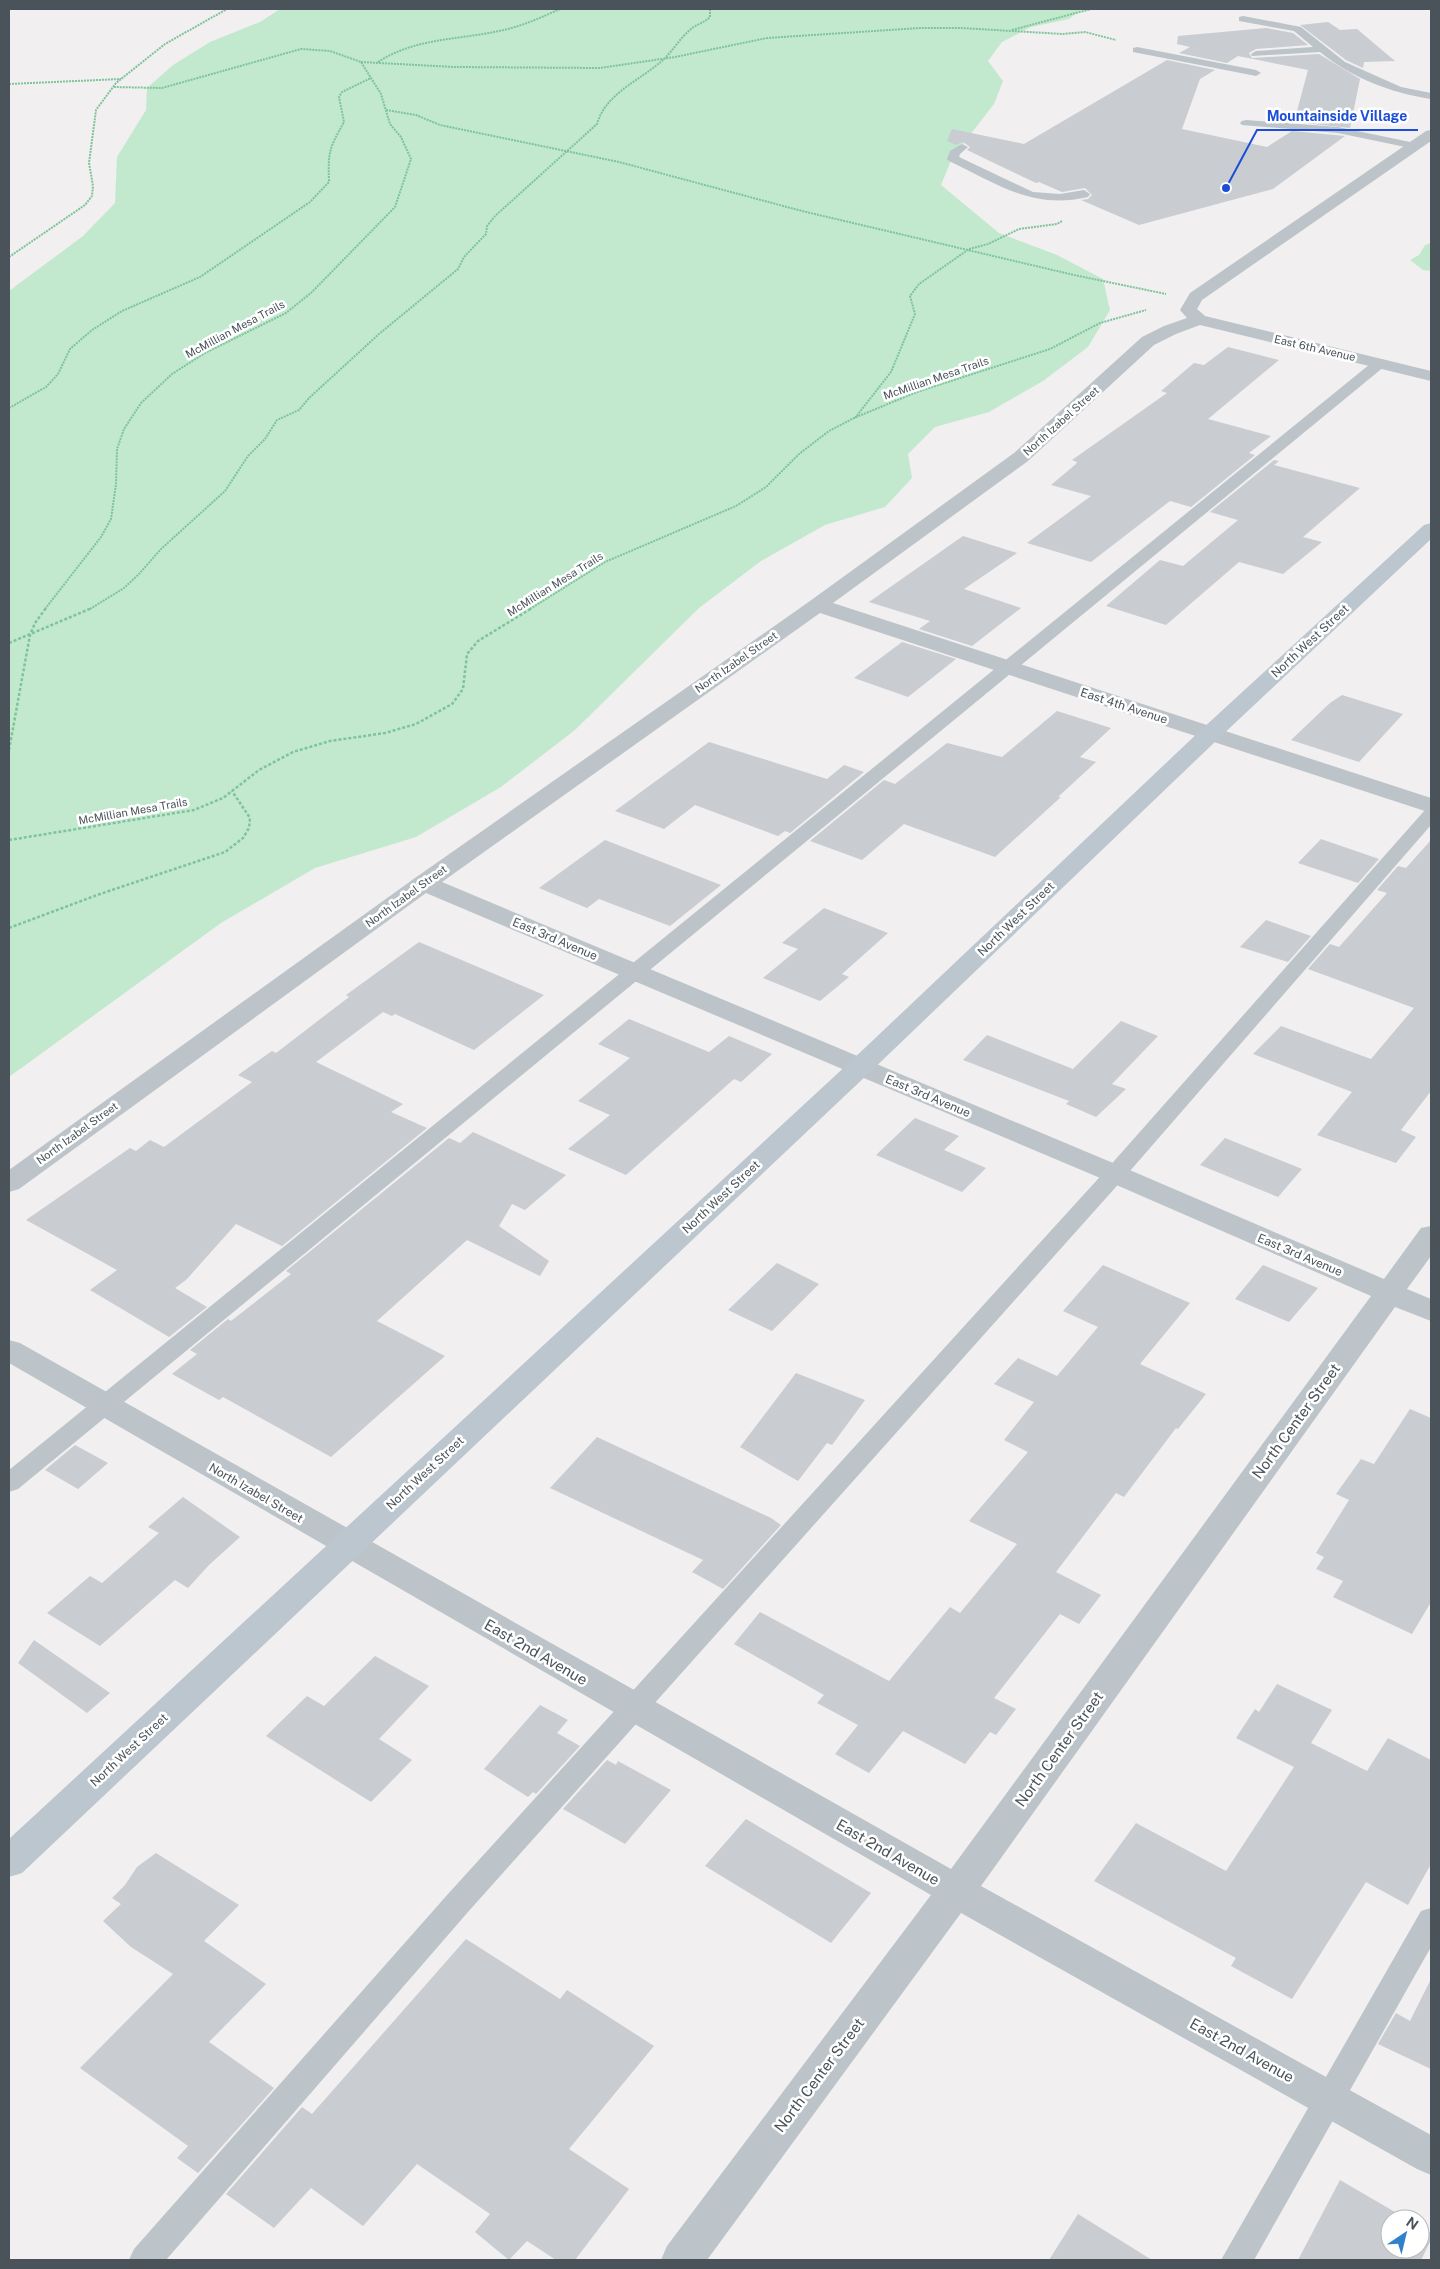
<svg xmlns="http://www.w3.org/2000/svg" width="1440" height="2269" viewBox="0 0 1440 2269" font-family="'Public Sans',sans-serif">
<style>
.green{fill:#c2e9ce}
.building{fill:#c9ccd0}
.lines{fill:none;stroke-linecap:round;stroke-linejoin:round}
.path-far1{stroke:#7ec39b;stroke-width:2;stroke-dasharray:2 1;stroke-linecap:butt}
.path{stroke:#7ec39b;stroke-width:2.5;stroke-dasharray:3 2;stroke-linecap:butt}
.lane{fill:#bcc4c9;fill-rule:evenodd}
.street{fill:#bcc4c9;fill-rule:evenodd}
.secondary{fill:#bcc6ce;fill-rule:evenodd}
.labels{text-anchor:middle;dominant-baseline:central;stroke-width:5;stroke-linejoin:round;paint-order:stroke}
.far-street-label{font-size:11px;fill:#495359;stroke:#fff}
.street-label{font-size:12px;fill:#495359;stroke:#fff}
.near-street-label{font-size:15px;fill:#495359;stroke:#fff}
.leader{fill:none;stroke:#1d4ed8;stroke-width:2}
.callout-dot{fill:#1d4ed8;stroke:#fff;stroke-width:2}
.callout-label{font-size:14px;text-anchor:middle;font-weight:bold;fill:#1d4ed8;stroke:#fff;stroke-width:5;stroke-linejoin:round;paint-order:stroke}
</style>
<rect width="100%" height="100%" fill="#f1efef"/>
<!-- green -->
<path class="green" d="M280 9H1082L1069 19 1031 27 1002 42 988 61 1003 81 994 104 952 158 941 185 999 233 1057 255 1103 279 1110 310 1088 347 1043 381 989 412 935 427 908 454 912 478 885 507 825 525 761 561 699 608 575 730 501 787 416 837 315 868 221 923 9 1077V291L83 236 115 203 117 157 146 110 147 88 173 65 210 42 260 22Z
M1431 243V271L1423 270 1410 260 1419 255 1425 245Z"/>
<!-- building -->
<path class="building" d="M1328 22 1340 30 1357 29 1395 61 1364 62 1363 68 1346 60 1300 25Z
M1266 28 1293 33 1308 45 1256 49 1249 53 1252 58 1319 54 1360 79 1350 128 1294 122 1308 70 1238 56 1227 63 1179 53 1190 47 1177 44 1178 36Z
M1167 60 1215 70 1200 79 1182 129 1267 147 1292 131 1345 136 1273 189 1139 225 1081 200 1088 199 1092 195 1085 188 1062 192 1039 182 1036 183 967 150 970 147 963 142 956 145 947 141 952 129 1024 144Z
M1228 347 1279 360 1208 419 1271 436 1249 453 1255 455 1191 507 1170 501 1091 562 1027 543 1091 496 1051 485 1076 464 1077 462 1072 460 1167 393 1161 391 1194 363 1204 365Z
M1274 460 1279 461 1274 465 1360 488 1303 537 1322 542 1283 574 1239 562 1166 625 1106 606 1160 560 1183 566 1238 520 1210 512Z
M963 536 1017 553 964 589 1021 608 972 646 919 629 930 621 869 602Z
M902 642 956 659 908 697 854 678Z
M1342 695 1403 714 1359 762 1291 740 1330 703Z
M1057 711 1111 728 1080 757 1096 762 1058 797H1061L995 857 904 824 862 860 810 841 884 780 895 784 947 743 1002 757Z
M709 742 827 779 844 765 864 772 790 833 785 831 778 836 695 805 664 829 615 811Z
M1321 839 1379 859 1358 883 1298 863Z
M605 840 721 885 670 926 599 899 587 908 539 888Z
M1431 840V1091L1401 1130 1416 1137 1396 1163 1317 1135 1352 1092 1253 1054 1281 1026 1371 1059 1414 1008 1308 969 1330 944 1339 947 1387 893 1377 890 1398 866 1406 868Z
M824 908 888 933 842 974 849 977 820 1001 763 978 798 949 782 943Z
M1266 920 1311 936 1288 962 1240 947Z
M419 942 544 995 474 1050 395 1014 392 1016 383 1012 316 1062 403 1104 391 1112 427 1128 282 1246 236 1224 186 1280 175 1288 207 1307 169 1337 90 1290 117 1270 26 1220 130 1148 136 1151 150 1140 164 1147 252 1082 238 1075 272 1051 276 1053 349 997 346 995Z
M629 1019 709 1052 729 1036 772 1054 741 1082 734 1079 626 1175 568 1149 610 1115 578 1101 630 1058 598 1044Z
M1121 1021 1158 1036 1112 1084 1126 1089 1096 1117 1066 1104 1069 1101 963 1060 987 1035 1073 1069Z
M915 1118 959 1136 944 1150 986 1168 962 1192 876 1155Z
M473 1132 566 1175 525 1210 512 1204 499 1226 549 1261 540 1276 467 1240 377 1321 445 1356 331 1457 223 1397 219 1400 172 1374 197 1354 190 1350 228 1319 231 1321 291 1274 286 1271 449 1138 460 1143Z
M1225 1138 1302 1169 1278 1197 1200 1165Z
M777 1263 819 1284 772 1331 728 1310Z
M1103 1265 1190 1303 1140 1364 1206 1394 1178 1429 1176 1428 1124 1497 1116 1493 1056 1572 1101 1595 1079 1624 1060 1614 994 1698 1016 1709 996 1735 990 1732 965 1764 903 1731 869 1773 835 1754 858 1725 817 1703 824 1695 734 1644 760 1612 889 1681 950 1607 960 1613 1017 1544 969 1521 1028 1452 1004 1440 1034 1402 994 1384 1018 1358 1057 1376 1098 1327 1063 1311Z
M1263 1265 1318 1288 1289 1322 1235 1299Z
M796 1373 865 1400 832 1445 827 1443 798 1481 740 1447Z
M1410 1409 1431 1418V1602L1412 1634 1333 1597 1343 1581 1316 1569 1324 1557 1316 1553 1349 1500 1336 1494 1361 1459 1374 1464Z
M597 1437 771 1518 781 1525 723 1589 692 1572 703 1560 550 1488Z
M75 1445 108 1463 78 1489 45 1470Z
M183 1497 240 1537 209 1565 188 1588 175 1580 100 1646 47 1613 90 1576 102 1583 159 1533 148 1527Z
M34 1640 110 1693 87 1713 18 1663Z
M375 1656 429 1686 379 1739 412 1760 371 1802 266 1736 307 1696 324 1706Z
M1277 1684 1332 1710 1311 1743 1367 1771 1388 1738 1431 1760V1864L1408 1905 1366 1882 1292 1999 1231 1966 1236 1958 1094 1881 1136 1823 1226 1871 1294 1767 1236 1738 1255 1709 1259 1712Z
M540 1705 568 1720 557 1733 580 1746 536 1794 533 1792 528 1797 484 1769Z
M607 1760 616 1765 618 1761 671 1790 625 1844 563 1809Z
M746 1819 871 1893 831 1943 705 1866Z
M156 1853 239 1905 204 1941 266 1984 209 2042 274 2088 198 2173 177 2158 188 2146 80 2068 173 1974 131 1947 103 1921 121 1904 112 1898 125 1885 137 1867Z
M466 1939 560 1999 567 1990 654 2046 569 2149 629 2189 575 2260H556L527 2241 509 2260 475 2232 490 2214 417 2164 363 2226 311 2188 274 2228 226 2194 302 2107 312 2114Z
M1431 1979V2069L1378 2044 1396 2013 1410 2021Z
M1340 2180 1407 2219H1390V2249H1420V2226L1431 2233V2240L1421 2260H1298Z
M1078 2214 1152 2260H1049Z"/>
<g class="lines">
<!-- path-far1 -->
<path class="path-far1" d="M1012 30 1091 9
M361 62 454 67 600 68 675 57 767 38 920 28H961L1063 34 1085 32 1116 40
M378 62C415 38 457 40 499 31 520 27 540 18 560 9
M9 84 121 79
M386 110 416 115 440 125 619 162 802 211 1074 275 1166 294
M9 257 85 205 92 196 93 186 89 163 96 110 116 83 165 44 227 9
M9 408 46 387 58 374 70 349 92 330 122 311 200 277 310 202 329 182C328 151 329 149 344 122L339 97 342 92 371 78
M855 418 891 372 915 314 910 296 919 284 969 249 988 244 1019 229 1057 224 1062 221
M45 609 101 537 111 519 116 484 117 449 124 429 141 403 172 374 205 353 286 313 312 292 395 207 411 159 401 137 390 124 381 94 361 62 330 51 301 49 162 88 113 87
M90 609 124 588 139 574 161 549 225 491 248 456 265 439 277 420 299 410 309 398 379 334 458 269 464 257 486 234 487 226 495 216 597 124C606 92 642 80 665 58 674 49 681 37 691 29 697 24 704 23 710 17V9
M530 609 605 562 736 506 766 487 799 454 829 431 854 418 917 392 1050 349 1100 323 1146 310"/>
<!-- path -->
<path class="path" d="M9 643 92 608
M9 750 30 635 35 623 46 608
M9 840 194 810 223 798 259 770 293 752 330 741 385 733 416 724 452 704 463 689 467 654 478 641 532 608
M9 928 100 894 225 852 243 838 249 828 250 818 232 791"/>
<!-- lane -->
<path class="lane" d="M1243 16 1301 27 1345 62 1401 87 1431 93V99C1391 93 1352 78 1320 52L1252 56 1251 54 1256 51 1313 47 1294 31 1239 21V17Z
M1137 47 1256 70 1261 73 1256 76 1133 52V48Z
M1246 120 1338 127 1415 143 1421 146 1415 149 1338 133 1242 125 1240 123 1242 121Z
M962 144 968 147 960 154 959 157 1033 192 1060 194 1084 190 1090 194 1088 197C1032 210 998 184 949 161L947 159 950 151Z
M1380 359 1385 360 1387 363 1385 366 18 1489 9 1492V1470L1375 360Z
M1431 809V825L1123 1179 468 1912 166 2260H129L134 2249 448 1894 1107 1169 1425 810Z
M1431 1908V1947L1254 2260H1221L1421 1911Z"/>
<!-- street -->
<path class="street" d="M1431 130V141L1202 300 1197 309 1205 316 1431 371V381L1200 325 1176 334 1154 345 1028 461 833 603 1431 798V813L820 613 442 882 1125 1168 1384 1279 1421 1228 1431 1226V1256L1407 1289 1431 1299V1321L1395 1307 981 1886 1431 2135V2175L1417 2169 961 1913 707 2260H661L667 2246 931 1895 9 1363V1340L20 1343 951 1869 1371 1296 1105 1180 426 893 19 1189 9 1192V1170L415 878 810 601 1014 453 1142 337 1164 326 1187 318 1180 310 1190 293 1426 131Z"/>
<!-- secondary -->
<path class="secondary" d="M1431 523V539L1218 739 868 1074 22 1873 9 1877V1839L850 1062 1202 729 1424 525Z"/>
</g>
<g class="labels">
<!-- far-street labels -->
<g class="far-street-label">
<text transform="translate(235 329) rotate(-28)">McMillian Mesa Trails</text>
<text transform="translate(1315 348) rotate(13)">East 6th Avenue</text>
<text transform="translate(936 378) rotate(-19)">McMillian Mesa Trails</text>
<text transform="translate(1061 421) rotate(-42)">North Izabel Street</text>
<text transform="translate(555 584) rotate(-32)">McMillian Mesa Trails</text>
<text transform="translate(736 662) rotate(-35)">North Izabel Street</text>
<text transform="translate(133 811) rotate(-10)">McMillian Mesa Trails</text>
<text transform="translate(406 896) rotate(-36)">North Izabel Street</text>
<text transform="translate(77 1133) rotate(-36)">North Izabel Street</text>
</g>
<!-- street labels -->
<g class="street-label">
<text transform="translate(1310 641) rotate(-43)">North West Street</text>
<text transform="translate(1124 706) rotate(18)">East 4th Avenue</text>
<text transform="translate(1016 919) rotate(-44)">North West Street</text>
<text transform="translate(555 939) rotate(23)">East 3rd Avenue</text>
<text transform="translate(928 1096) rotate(23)">East 3rd Avenue</text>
<text transform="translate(721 1197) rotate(-43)">North West Street</text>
<text transform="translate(1300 1255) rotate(23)">East 3rd Avenue</text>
<text transform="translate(425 1473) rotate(-43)">North West Street</text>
<text transform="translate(256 1493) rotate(30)">North Izabel Street</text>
<text transform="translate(129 1750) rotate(-43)">North West Street</text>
</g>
<!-- near-street labels -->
<g class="near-street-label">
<text transform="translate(1296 1421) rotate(-54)">North Center Street</text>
<text transform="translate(536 1652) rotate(30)">East 2nd Avenue</text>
<text transform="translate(1059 1749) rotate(-54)">North Center Street</text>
<text transform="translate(888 1852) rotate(30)">East 2nd Avenue</text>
<text transform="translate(1242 2050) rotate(29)">East 2nd Avenue</text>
<text transform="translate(819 2075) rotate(-53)">North Center Street</text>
</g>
</g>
<!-- callouts -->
<path class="leader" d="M1226 188L1257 130H1418"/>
<circle class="callout-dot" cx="1226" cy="188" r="5"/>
<g class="callout-label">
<text x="1337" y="121">Mountainside Village</text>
</g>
<!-- border -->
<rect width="1440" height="2269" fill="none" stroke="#495359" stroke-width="20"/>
<!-- north arrow -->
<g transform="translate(1405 2234) rotate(35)"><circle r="24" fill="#ffffff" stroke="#b6babd"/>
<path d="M0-4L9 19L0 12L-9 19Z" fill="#2f81cb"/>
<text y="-8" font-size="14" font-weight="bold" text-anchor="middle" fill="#495359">N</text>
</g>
</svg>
